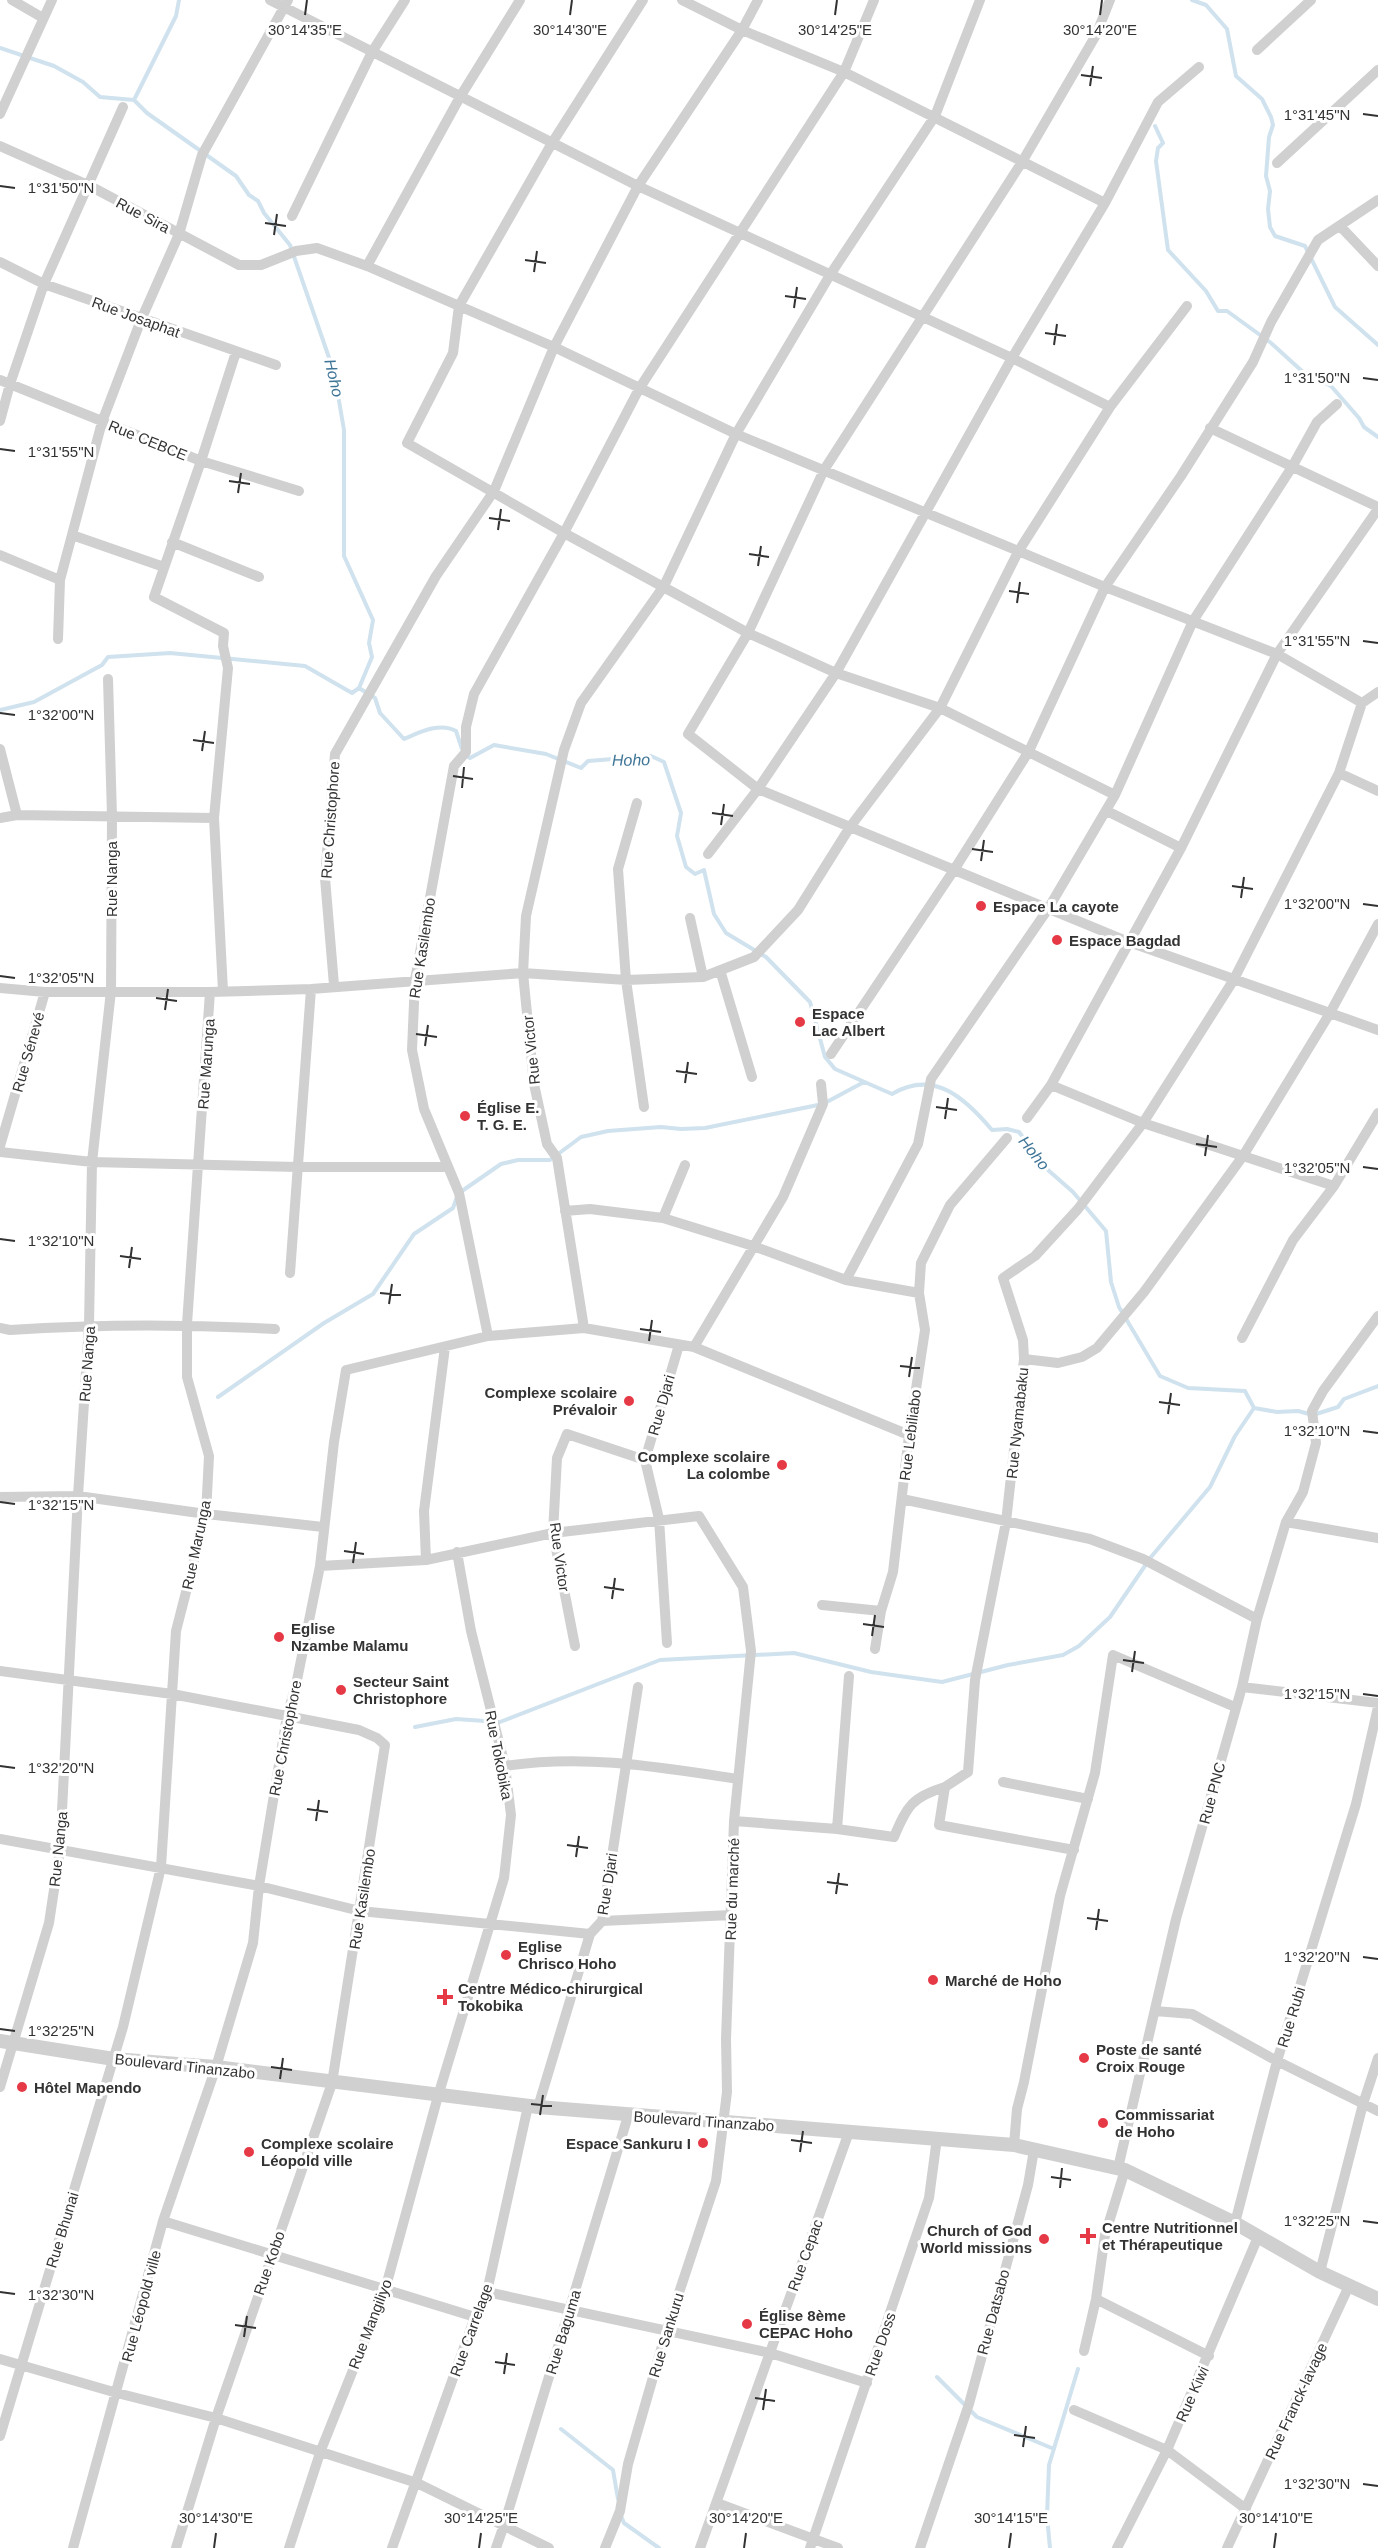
<svg xmlns="http://www.w3.org/2000/svg" width="1378" height="2548" viewBox="0 0 1378 2548" font-family="Helvetica,sans-serif">
<style>
.lines{fill:none;stroke-linecap:round;stroke-linejoin:round}
.stream{stroke:#cfe2ee;stroke-width:4}
.minor{stroke:#d0d0d0;stroke-width:10}
.tertiary{stroke:#d0d0d0;stroke-width:14}
.ticks{fill:none;stroke:#333;stroke-width:2}
.poi-dot{fill:#e63946;stroke:#fff;stroke-width:2}
.labels{text-anchor:middle;dominant-baseline:central;stroke-width:6;stroke-linejoin:round;paint-order:stroke}
.street-label{font-size:15px;fill:#333;stroke:#fff}
.poi-label{font-size:15px;font-weight:bold;fill:#333;stroke:#fff;text-anchor:start}
.water-label{font-size:16px;font-style:italic;fill:#3f7597;stroke:#fff}
.ticks-label{font-size:15px;text-anchor:middle;fill:#333;stroke:#fff;stroke-width:6;stroke-linejoin:round;paint-order:stroke}
</style>
<rect width="100%" height="100%" fill="#fff"/>
<g class="lines">
<!-- stream -->
<path class="stream" d="M1192 0 1206 5 1227 29 1236 76 1262 99 1271 117 1273 125 1269 137 1266 176 1270 191 1268 209 1270 227 1275 236 1305 246 1335 307 1378 345
M0 48 54 66 83 82 100 97 134 100 147 113 236 176 249 195 258 201 264 213 290 245 334 372 344 430V556L373 620 369 643 372 657 359 688
M134 100 176 16 179 0
M1155 126 1163 143 1158 148 1156 161 1168 250 1206 291 1218 311H1227L1271 343 1303 372 1331 386 1359 418 1364 427 1378 437
M359 688 375 698 380 713 404 739C420 732 440 722 456 731L462 749
M0 710 34 702 102 665 108 657 170 653 305 666 352 693 359 688
M465 755 470 758 494 745 546 754 581 768 588 761 651 756 664 762 681 813 677 836 686 867 695 874 704 870 714 914 726 933 766 957 810 1002 825 1057 835 1069 892 1094C934 1069 965 1098 992 1130L1007 1129 1019 1132 1048 1170 1073 1192 1106 1231 1111 1282 1119 1307 1160 1376 1188 1388 1245 1391 1254 1408
M462 1191 501 1164 518 1160H550L581 1137 608 1131 661 1127 681 1129 705 1128 823 1104 864 1082
M218 1397 324 1323 373 1294 414 1234 453 1208 457 1197
M1254 1408 1277 1412 1298 1411 1313 1415 1338 1407 1344 1399 1378 1386
M415 1727 456 1719 500 1722 660 1660 794 1653 871 1672 942 1682 1008 1665 1063 1655 1079 1646 1110 1617 1151 1557 1210 1487 1235 1436 1254 1408
M937 2377 977 2417 1054 2449
M561 2429 613 2470 618 2499
M621 2516 624 2523 659 2548
M1050 2548 1047 2516 1049 2465 1078 2369"/>
<!-- minor -->
<path class="minor" d="M12 0 43 18
M270 0 638 186 1012 358 1110 407
M643 0 552 143 459 306 453 353 407 443 564 533 748 633 836 673 940 708 1115 795
M682 0 742 30 844 72 1105 203
M1110 0 1096 35 1022 162 824 470 748 633 688 734 758 789 1129 942 1378 1030
M1257 50 1311 0
M0 114 52 0
M0 146 88 185 239 265H261L296 251 317 248 367 266 554 347 736 434 1105 587 1277 654 1362 703
M1277 163 1378 70
M292 216 372 52 405 0
M1340 226 1378 266
M0 262 44 284 276 365
M367 266 460 97 520 0
M0 380 201 461 299 491
M0 421 10 384 44 284 123 107
M1210 428 1378 507
M72 535 164 567
M172 542 259 577
M0 555 60 580
M58 639 60 580 102 422 141 320 179 234 202 155 288 0
M0 749 17 815
M1339 773 1378 791
M637 803 618 869 626 980 644 1107
M1107 811 1181 848
M0 818 17 815 214 818
M708 854 758 789 836 673 1012 358 1105 203 1158 102 1199 67
M690 918 703 977
M720 970 752 1077
M334 985 325 878 335 754 436 576 494 491 554 347 638 186 742 30 758 0
M0 988 45 992H210L311 989 523 973 626 980 703 977 754 957 798 910 850 827 940 708 1018 552 1110 407 1187 306
M223 991 214 818 228 668 223 646 224 633 154 597 201 461 236 352
M831 1054 954 870 1029 751 1105 587 1181 476 1253 362 1271 322 1318 240 1378 200
M1051 1085 1143 1123 1334 1186
M1027 1118 1051 1085 1181 848 1277 654 1378 509
M0 1146 45 992
M0 1152 92 1162 299 1167H447
M565 1211 590 1209 663 1218 753 1246 846 1280 919 1293
M663 1218 685 1165
M290 1273 311 989
M846 1280 918 1144 931 1079 1048 909 1115 795 1193 621 1292 467 1317 422 1337 404
M0 1328 10 1330C99 1324 186 1324 275 1329
M584 1328 557 1158 547 1144 534 1084 523 973 526 916 564 750 581 703 664 586 736 434 830 275 935 116 980 0
M488 1336 459 1193 424 1109 412 1050 415 980 454 766 466 752V727L474 694 564 533 639 389 844 72 874 0
M1242 1338 1293 1240 1334 1186 1378 1113
M694 1347 783 1197 823 1104 821 1084
M1024 1359 1058 1363 1082 1357 1097 1348 1144 1292 1243 1156 1330 1013 1378 924
M0 1497 78 1496 206 1514 323 1527
M902 1499 1090 1539 1143 1559 1257 1619
M1286 1522 1378 1538
M426 1560 424 1511 445 1347
M320 1566 426 1560 553 1533 699 1516 743 1587 751 1651 734 1821 726 2039 727 2092 716 2181 667 2329 628 2464 620 2511 605 2548
M822 1605 881 1611
M667 1643 659 1519 645 1460 679 1345
M575 1646 553 1533 557 1458 567 1434 645 1460
M875 1649 881 1611 893 1572 909 1435 925 1330 919 1293 921 1263 950 1205 1007 1138
M0 1671 172 1694 287 1716 359 1730 377 1738 385 1745 332 2083 216 2418 176 2548
M1242 1687 1378 1703
M505 1766C585 1754 658 1767 738 1779
M1003 1782 1088 1799
M734 1821 837 1829 894 1837C907 1806 912 1797 945 1787
M837 1829 849 1676
M0 1839 259 1886 360 1911 590 1934
M1074 1850 939 1825 945 1787 968 1772 975 1680 1006 1522 1024 1359 1023 1340 1003 1278 1035 1256 1078 1209 1143 1123 1233 981 1339 773 1362 703 1378 692
M602 1921 731 1915
M1155 2011 1192 2014 1277 2061 1378 2111
M0 2087 49 1923 60 1850 78 1496 89 1325 92 1162 111 991 112 816 108 679
M538 2107 590 1934 602 1921 638 1687
M1014 2145 1017 2109 1024 2082 1060 1896 1095 1773 1113 1655 1235 1707
M1118 2168 1176 1919 1242 1687 1257 1619 1286 1522 1303 1492 1316 1443 1312 1411 1323 1391 1378 1316
M163 2221 475 2317
M1235 2223 1277 2061 1356 1804 1378 1707
M1320 2272 1363 2104 1378 2058
M487 2292 770 2353 867 2383
M1096 2299 1209 2356
M1084 2351 1096 2299 1105 2235 1125 2170
M0 2359 117 2393 216 2418 417 2483 549 2548
M1074 2410 1167 2450 1246 2509
M0 2436 123 2027 161 1867 176 1631 206 1514 209 1456 187 1377V1324L210 992
M717 2503 838 2548
M73 2548 163 2221 216 2067 253 1943 259 1886 287 1716 296 1685 320 1566 334 1442 346 1370 488 1336 584 1328 694 1347 909 1435
M289 2548 321 2450 385 2290 438 2096 504 1878 511 1815 505 1766 471 1631 457 1552
M392 2548 475 2317 487 2292 528 2106
M496 2548 504 2525 628 2116
M700 2548 849 2132
M810 2548 929 2198 937 2138
M920 2548 969 2404 1028 2185 1034 2150
M1117 2548 1167 2450 1258 2237
M1227 2548 1349 2286"/>
<!-- tertiary -->
<path class="tertiary" d="M0 2041 114 2059 216 2067 538 2107 1014 2145 1125 2170 1235 2223 1320 2272 1378 2299"/>
</g>
<!-- ticks -->
<path class="ticks" d="M305 15 307 0M570 15 572 0M835 15 837 0M1100 15 1102 0M1081 75 1102 78M1090 86 1093 66M1363 114 1378 116M0 186 15 188M265 223 286 226M274 235 277 214M525 260 546 263M534 272 537 251M785 296 806 299M794 308 797 287M1045 333 1066 336M1054 345 1057 324M1363 378 1378 380M0 449 15 451M229 481 250 484M238 493 241 473M489 518 510 521M498 530 501 509M749 554 769 557M758 566 761 546M1009 591 1029 594M1017 603 1020 582M1363 641 1378 643M0 713 15 715M193 740 214 743M202 751 205 731M453 776 473 779M462 788 464 767M712 813 733 816M721 825 724 804M972 849 993 852M981 861 984 840M1232 886 1253 889M1241 898 1244 877M1363 904 1378 906M0 976 15 978M156 998 177 1001M165 1010 168 989M416 1034 437 1037M425 1046 428 1025M676 1071 697 1074M685 1083 688 1062M936 1107 957 1110M945 1119 948 1098M1196 1144 1217 1147M1205 1156 1208 1135M1363 1167 1378 1169M0 1239 15 1241M120 1256 141 1259M129 1268 132 1247M380 1293 401 1295M389 1304 392 1284M640 1329 661 1332M649 1341 652 1320M900 1366 920 1368M909 1377 912 1357M1159 1402 1180 1405M1168 1414 1171 1393M1363 1431 1378 1433M0 1502 15 1504M344 1551 364 1554M353 1563 356 1542M604 1587 624 1590M612 1599 615 1578M863 1624 884 1627M872 1636 875 1615M1123 1660 1144 1663M1132 1672 1135 1651M1363 1694 1378 1696M0 1766 15 1768M307 1809 328 1812M316 1821 319 1800M567 1845 588 1848M576 1857 579 1836M827 1882 848 1885M836 1894 839 1873M1087 1918 1108 1921M1096 1930 1099 1909M1363 1957 1378 1959M0 2029 15 2031M271 2067 292 2070M280 2079 283 2058M531 2104 552 2106M540 2115 543 2095M791 2140 812 2143M800 2152 803 2131M1051 2177 1071 2180M1060 2188 1062 2168M1363 2221 1378 2223M0 2292 15 2294M235 2325 256 2328M244 2337 247 2316M495 2362 515 2365M504 2374 507 2353M755 2398 775 2401M763 2410 766 2389M1014 2435 1035 2438M1023 2447 1026 2426M1363 2484 1378 2486M214 2548 216 2533M479 2548 481 2533M744 2548 746 2533M1009 2548 1011 2533M1274 2548 1276 2533"/>
<!-- markers -->
<g class="poi-dot">
<circle cx="981" cy="906" r="6"/>
<circle cx="1057" cy="940" r="6"/>
<circle cx="800" cy="1022" r="6"/>
<circle cx="465" cy="1116" r="6"/>
<circle cx="629" cy="1401" r="6"/>
<circle cx="782" cy="1465" r="6"/>
<circle cx="279" cy="1637" r="6"/>
<circle cx="341" cy="1690" r="6"/>
<circle cx="506" cy="1955" r="6"/>
<circle cx="933" cy="1980" r="6"/>
<path d="M442 1988h6v6h6v6h-6v6h-6v-6h-6v-6h6z"/>
<circle cx="1084" cy="2058" r="6"/>
<circle cx="22" cy="2087" r="6"/>
<circle cx="1103" cy="2123" r="6"/>
<circle cx="703" cy="2143" r="6"/>
<circle cx="249" cy="2152" r="6"/>
<path d="M1085 2227h6v6h6v6h-6v6h-6v-6h-6v-6h6z"/>
<circle cx="1044" cy="2239" r="6"/>
<circle cx="747" cy="2324" r="6"/>
</g>
<g class="labels">
<!-- street labels -->
<g class="street-label">
<text transform="translate(143 215) rotate(28)">Rue Sira</text>
<text transform="translate(136 317) rotate(20)">Rue Josaphat</text>
<text transform="translate(148 440) rotate(22)">Rue CEBCE</text>
<text transform="translate(330 820) rotate(-86)">Rue Christophore</text>
<text transform="translate(111 879) rotate(-90)">Rue Nanga</text>
<text transform="translate(422 948) rotate(-81)">Rue Kasilembo</text>
<text transform="translate(531 1050) rotate(-96)">Rue Victor</text>
<text transform="translate(28 1052) rotate(-74)">Rue Sénevé</text>
<text transform="translate(206 1064) rotate(-86)">Rue Marunga</text>
<text transform="translate(87 1364) rotate(-86)">Rue Nanga</text>
<text transform="translate(661 1405) rotate(-74)">Rue Djari</text>
<text transform="translate(1017 1423) rotate(-84)">Rue Nyamabaku</text>
<text transform="translate(910 1435) rotate(-83)">Rue Lebiliabo</text>
<text transform="translate(196 1545) rotate(-78)">Rue Marunga</text>
<text transform="translate(560 1557) rotate(82)">Rue Victor</text>
<text transform="translate(285 1738) rotate(-79)">Rue Christophore</text>
<text transform="translate(499 1755) rotate(79)">Rue Tokobika</text>
<text transform="translate(1212 1793) rotate(-75)">Rue PNC</text>
<text transform="translate(58 1849) rotate(-84)">Rue Nanga</text>
<text transform="translate(607 1884) rotate(-81)">Rue Djari</text>
<text transform="translate(732 1889) rotate(-88)">Rue du marché</text>
<text transform="translate(362 1899) rotate(-81)">Rue Kasilembo</text>
<text transform="translate(1291 2017) rotate(-73)">Rue Rubi</text>
<text transform="translate(185 2066) rotate(6)">Boulevard Tinanzabo</text>
<text transform="translate(704 2121) rotate(4)">Boulevard Tinanzabo</text>
<text transform="translate(62 2230) rotate(-73)">Rue Bhunai</text>
<text transform="translate(805 2255) rotate(-70)">Rue Cepac</text>
<text transform="translate(269 2263) rotate(-71)">Rue Kobo</text>
<text transform="translate(141 2306) rotate(-75)">Rue Léopold ville</text>
<text transform="translate(993 2312) rotate(-75)">Rue Datsabo</text>
<text transform="translate(370 2324) rotate(-69)">Rue Mangiliyo</text>
<text transform="translate(471 2330) rotate(-70)">Rue Carrelage</text>
<text transform="translate(563 2332) rotate(-73)">Rue Baguma</text>
<text transform="translate(666 2335) rotate(-73)">Rue Sankuru</text>
<text transform="translate(880 2344) rotate(-71)">Rue Doss</text>
<text transform="translate(1192 2394) rotate(-66)">Rue Kiwi</text>
<text transform="translate(1296 2401) rotate(-65)">Rue Franck-lavage</text>
</g>
<!-- poi labels -->
<g class="poi-label">
<text x="993" y="906">Espace La cayote</text>
<text x="1069" y="940">Espace Bagdad</text>
<text x="812" y="1013">Espace<tspan x="812" dy="17">Lac Albert</tspan></text>
<text x="477" y="1107">Église E.<tspan x="477" dy="17">T. G. E.</tspan></text>
<text x="617" y="1392" text-anchor="end">Complexe scolaire<tspan x="617" dy="17">Prévaloir</tspan></text>
<text x="770" y="1456" text-anchor="end">Complexe scolaire<tspan x="770" dy="17">La colombe</tspan></text>
<text x="291" y="1628">Eglise<tspan x="291" dy="17">Nzambe Malamu</tspan></text>
<text x="353" y="1681">Secteur Saint<tspan x="353" dy="17">Christophore</tspan></text>
<text x="518" y="1946">Eglise<tspan x="518" dy="17">Chrisco Hoho</tspan></text>
<text x="945" y="1980">Marché de Hoho</text>
<text x="458" y="1988">Centre Médico-chirurgical<tspan x="458" dy="17">Tokobika</tspan></text>
<text x="1096" y="2049">Poste de santé<tspan x="1096" dy="17">Croix Rouge</tspan></text>
<text x="34" y="2087">Hôtel Mapendo</text>
<text x="1115" y="2114">Commissariat<tspan x="1115" dy="17">de Hoho</tspan></text>
<text x="261" y="2143">Complexe scolaire<tspan x="261" dy="17">Léopold ville</tspan></text>
<text x="691" y="2143" text-anchor="end">Espace Sankuru I</text>
<text x="1102" y="2227">Centre Nutritionnel<tspan x="1102" dy="17">et Thérapeutique</tspan></text>
<text x="1032" y="2230" text-anchor="end">Church of God<tspan x="1032" dy="17">World missions</tspan></text>
<text x="759" y="2315">Église 8ème<tspan x="759" dy="17">CEPAC Hoho</tspan></text>
</g>
<!-- water labels -->
<g class="water-label">
<text transform="translate(334 378) rotate(77)">Hoho</text>
<text transform="translate(631 760) rotate(-1)">Hoho</text>
<text transform="translate(1034 1153) rotate(51)">Hoho</text>
</g>
</g>
<g class="ticks-label">
<text x="305" y="35">30°14'35"E</text>
<text x="570" y="35">30°14'30"E</text>
<text x="835" y="35">30°14'25"E</text>
<text x="1100" y="35">30°14'20"E</text>
<text x="1317" y="120">1°31'45"N</text>
<text x="61" y="193">1°31'50"N</text>
<text x="1317" y="383">1°31'50"N</text>
<text x="61" y="457">1°31'55"N</text>
<text x="1317" y="646">1°31'55"N</text>
<text x="61" y="720">1°32'00"N</text>
<text x="1317" y="909">1°32'00"N</text>
<text x="61" y="983">1°32'05"N</text>
<text x="1317" y="1173">1°32'05"N</text>
<text x="61" y="1246">1°32'10"N</text>
<text x="1317" y="1436">1°32'10"N</text>
<text x="61" y="1510">1°32'15"N</text>
<text x="1317" y="1699">1°32'15"N</text>
<text x="61" y="1773">1°32'20"N</text>
<text x="1317" y="1962">1°32'20"N</text>
<text x="61" y="2036">1°32'25"N</text>
<text x="1317" y="2226">1°32'25"N</text>
<text x="61" y="2300">1°32'30"N</text>
<text x="1317" y="2489">1°32'30"N</text>
<text x="216" y="2523">30°14'30"E</text>
<text x="481" y="2523">30°14'25"E</text>
<text x="746" y="2523">30°14'20"E</text>
<text x="1011" y="2523">30°14'15"E</text>
<text x="1276" y="2523">30°14'10"E</text>
</g>
</svg>
